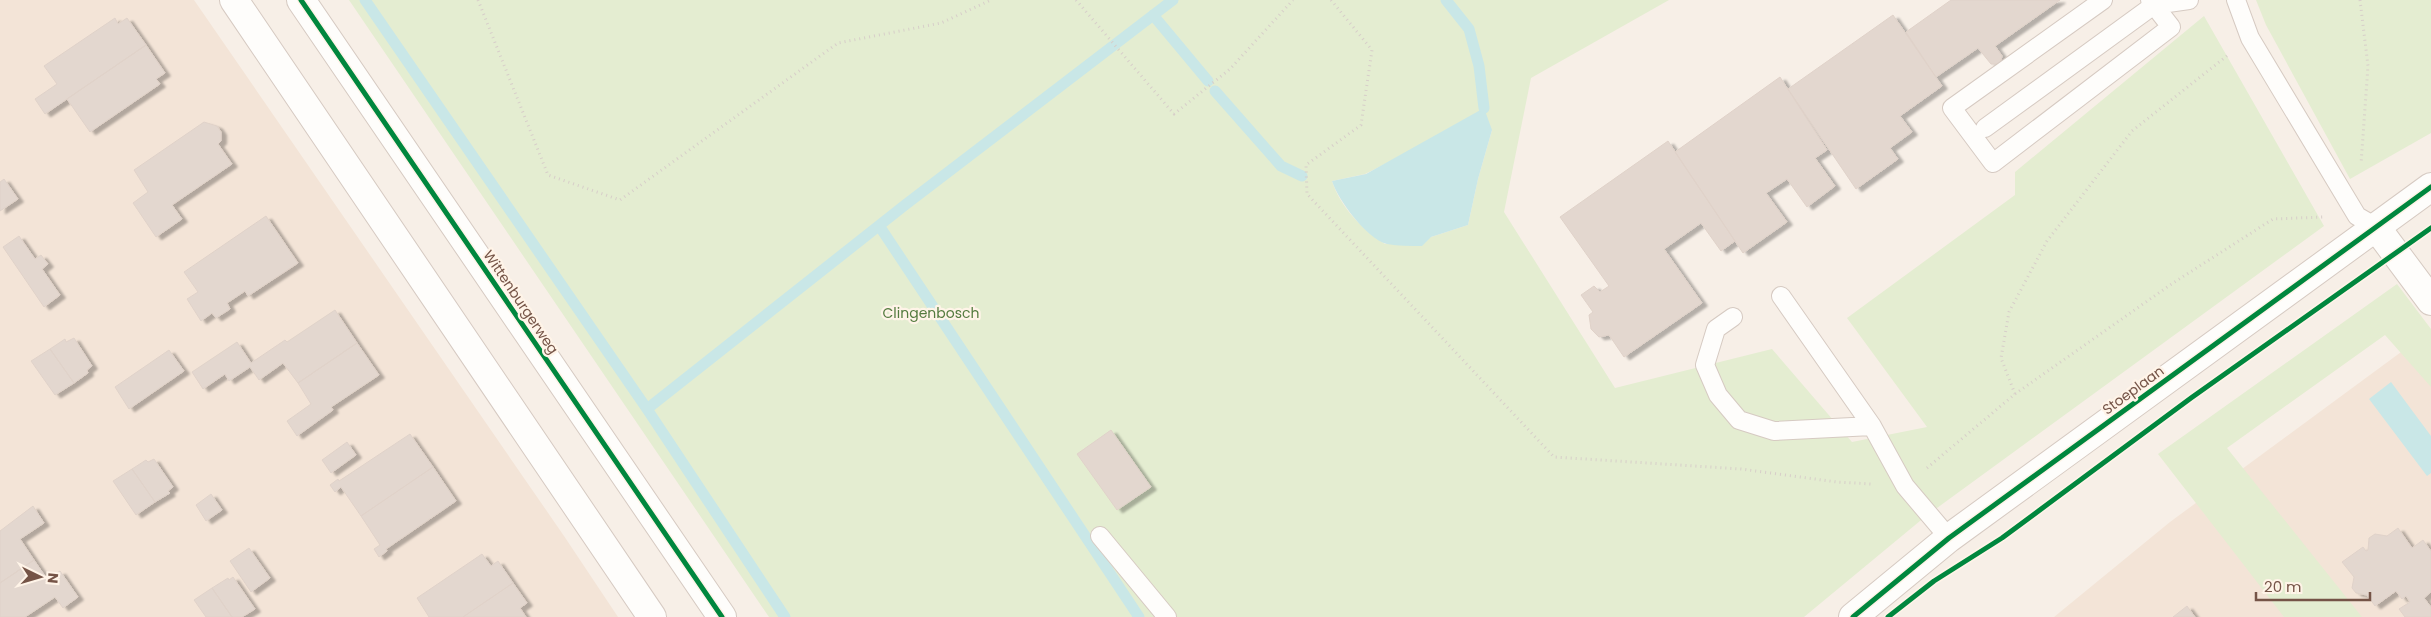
<svg xmlns="http://www.w3.org/2000/svg" width="2431" height="617" viewBox="0 0 2431 617" font-family="Poppins,sans-serif">
<style>
.residential{fill:#f3e4d7}
.green{fill:#e4edd1;fill-rule:evenodd}
.water{fill:#c9e7e7}
.lines{fill:none;stroke-linecap:round;stroke-linejoin:round}
.stream{stroke:#c9e7e7;stroke-width:11}
.building{fill:#e3d7cf;stroke:#e0d2c9;filter:url(#shadow)}
.service-casing{stroke:#d6cac2;stroke-width:20}
.minor-casing{stroke:#d6cac2;stroke-width:30}
.tertiary-casing{stroke:#d6cac2;stroke-width:30}
.path{stroke:#d7cec9;stroke-width:3;stroke-dasharray:1 4;stroke-linecap:butt}
.service{stroke:#fefdfb;stroke-width:18}
.minor{stroke:#fefdfb;stroke-width:28}
.tertiary{stroke:#fefdfb;stroke-width:28}
.cycleway-casing{stroke:#fff4e8;stroke-width:8}
.cycleway{stroke:#00873e;stroke-width:5}
.labels{text-anchor:middle;dominant-baseline:central;stroke-width:4.5;stroke-linejoin:round;paint-order:stroke}
.street-label{font-size:14px;fill:#755447;stroke:#fff4e8}
.park-label{font-size:14px;fill:#547b3f;stroke:#fff4e8}
</style>
<defs>
<filter id="shadow"><feDropShadow dx="5.5" dy="3" stdDeviation="1" flood-color="#0004"/></filter>
</defs>
<rect width="100%" height="100%" fill="#f7efe7"/>
<!-- residential -->
<path class="residential" d="M0 0H194L564 536 618 617H0Z
M2431 330V617H2054L2170 522Z"/>
<!-- green -->
<path class="green" d="M349 0H1669L1531 78 1504 212 1615 388 1772 349 1852 442 1927 427 1847 318 2015 195V172L2204 16 2324 226 1926 516 1804 617H769ZM1492 130 1478 179 1468 225 1431 237 1385 244C1363 230 1340 207 1332 181L1365 174 1389 162Z
M2256 0H2431V133L2350 179 2266 25Z
M2397 284 2431 329V387L2385 335 2227 448 2362 617H2284L2158 454Z"/>
<!-- water -->
<path class="water" d="M1484 108 1492 130 1478 179 1468 225 1431 237 1422 246C1411 246 1398 246 1387 244 1367 239 1338 200 1332 181L1366 174Z
M2391 382 2431 436V473L2427 476 2369 399Z"/>
<g class="lines">
<!-- stream -->
<path class="stream" d="M365 0 647 409 785 617
M1446 0 1469 29 1479 66 1484 108
M1153 15 1208 81
M1215 91 1281 166 1302 176
M880 227 1139 617
M647 409 905 205 1173 0"/>
</g>
<!-- building -->
<path class="building" d="M1951 0H2060L1995 46 2002 56 2000 64H1991L1978 48 1936 77 1906 32Z
M1893 15 1942 86 1900 116 1912 132 1890 148 1898 159 1856 189 1788 89Z
M115 18 118 24 127 18 146 45 45 114 35 99 57 84 44 66Z
M146 45 165 73 156 79 160 84 90 132 67 99Z
M1780 77 1827 150 1815 158 1835 186 1807 207 1787 179 1766 193 1787 222 1743 253 1675 152Z
M204 122 217 126 221 132V141L218 144 232 164 172 205 182 219 156 237 133 203 148 192 134 170Z
M1668 141 1735 241 1721 251 1701 223 1664 249 1702 303 1624 357 1609 335 1599 337 1591 329 1589 315 1593 312 1581 295 1594 286 1600 292 1609 286 1560 217Z
M4 179 18 199 0 211V182Z
M266 216 298 263 248 296 245 291 227 303 230 309 216 318 212 313 201 321 187 299 198 292 184 272Z
M19 236 35 259 41 255 48 264 42 269 60 295 44 307 3 247Z
M335 310 357 343 298 383 283 363 259 380 250 367 229 381 225 374 203 389 192 372 237 342 251 363 285 340 287 342Z
M74 338 92 366 87 370 88 373 74 383 50 349 65 339 66 342Z
M357 343 379 375 331 407 333 410 297 436 287 421 311 404 298 383Z
M50 349 74 383 55 395 31 361Z
M169 350 184 371 129 409 115 387Z
M1111 430 1151 487 1117 510 1077 454Z
M410 434 433 467 361 516 341 487 335 492 330 485 338 479 339 481Z
M347 442 356 455 331 473 322 460Z
M154 459 173 487 168 491 170 493 155 502 132 469 146 460 148 462Z
M433 467 456 501 386 549 387 551 379 557 374 549 380 545 361 516Z
M132 469 155 502 136 515 113 481Z
M211 494 222 510 206 521 196 505Z
M33 506 44 523 20 539 34 560 0 583V531Z
M2398 528 2412 548 2423 540 2431 551V592L2424 598 2431 607V617H2405L2399 609 2410 602 2406 596 2402 599 2396 591 2375 606 2367 595 2356 593 2352 588 2354 577 2342 562 2363 547 2366 551 2368 550 2369 538 2375 534 2387 536Z
M249 548 270 578 251 592 230 561Z
M482 554 491 566 498 561 513 583 463 617H429L417 598Z
M34 560 47 579 60 571 78 597 63 608 55 597 25 617H0V583Z
M233 577 255 609 242 617H232L212 588 228 578 229 580Z
M513 583 527 603 520 608 526 617H463Z
M212 588 232 617H206L194 600Z
M2187 606 2195 617H2173Z"/>
<g class="lines">
<!-- service casing -->
<g class="service-casing">
<path id="service" d="M2103 0 1952 108 1993 163 2171 27 2150 0
M2236 0 2250 38 2357 216 2376 227
M1985 128 2154 5 2189 0
M1781 296 1872 426 1905 486 1949 538
M1733 317 1716 329 1705 365 1718 395 1739 420 1774 431 1872 426
M1100 536 1167 617"/>
</g>
<!-- minor casing -->
<g class="minor-casing">
<path id="minor" d="M234 0 652 617
M2376 227 2431 301"/>
</g>
<!-- tertiary casing -->
<g class="tertiary-casing">
<path id="tertiary" d="M301 0 722 617
M1853 617 1949 538 2431 187"/>
</g>
<!-- path -->
<path class="path" d="M478 0 548 175 620 200 838 43 941 23 991 0
M1076 0 1174 114 1230 69 1293 0
M1331 0 1372 50 1361 125 1306 165 1307 194 1554 457 1741 469 1837 482 1871 484
M2360 0 2368 66 2361 164
M2015 394 2001 358 2009 312 2047 241 2132 131 2228 55
M1927 468 2015 394 2173 283 2273 219 2323 217"/>
<!-- service -->
<use href="#service" class="service"/>
<!-- minor -->
<use href="#minor" class="minor"/>
<!-- tertiary -->
<use href="#tertiary" class="tertiary"/>
<!-- cycleway casing -->
<g class="cycleway-casing">
<path id="cycleway" d="M301 0 722 617
M1853 617 1949 538 2431 187
M1888 617 1934 581 2002 538 2191 398 2431 228"/>
</g>
<!-- cycleway -->
<use href="#cycleway" class="cycleway"/>
</g>
<g class="labels">
<!-- street labels -->
<g class="street-label">
<text transform="translate(521 302) rotate(56)">Wittenburgerweg</text>
<text transform="translate(2133 390) rotate(-36)">Stoeplaan</text>
</g>
<!-- park labels -->
<g class="park-label">
<text x="931" y="313">Clingenbosch</text>
</g>
</g>
<!-- north arrow -->
<g transform="translate(40 577) rotate(95)" stroke="#fff4e8" stroke-width="4" paint-order="stroke">
<path d="M0-4L9 19L0 12L-9 19Z" fill="#755447"/>
<text y="-8" font-size="14" font-weight="bold" text-anchor="middle" fill="#755447">N</text>
</g>
<!-- scale -->
<path d="M2256 592v8h114v-8" fill="none" stroke="#755447" stroke-width="2.5"/>
<text x="2264" y="592" font-size="15" fill="#755447" stroke="#fff4e8" stroke-width="4" paint-order="stroke">20 m</text>
</svg>
